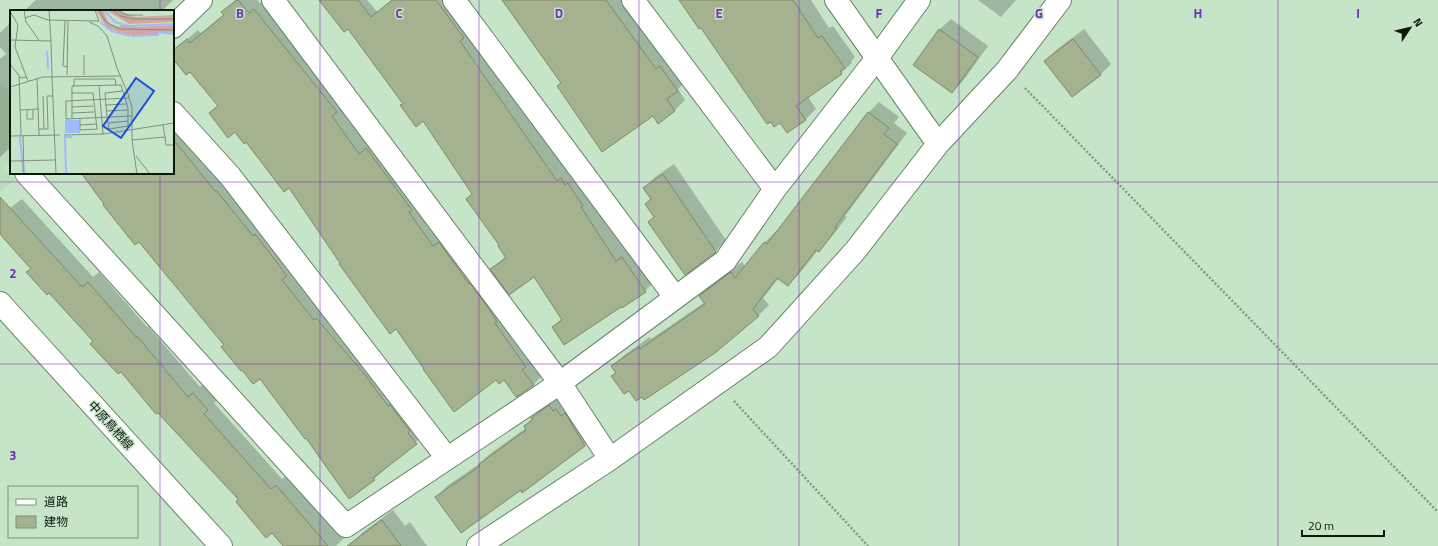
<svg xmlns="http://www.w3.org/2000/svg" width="1438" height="546" viewBox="0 0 1438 546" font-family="'Titillium Web','Noto Sans JP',sans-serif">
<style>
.built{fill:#b9ddba}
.shadow{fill:#0003}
.building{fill:#a4b28f;stroke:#7c8a69}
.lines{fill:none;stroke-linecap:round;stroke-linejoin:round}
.minor-casing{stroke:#678368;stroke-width:24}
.major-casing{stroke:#678368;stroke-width:24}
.path{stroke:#819882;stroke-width:2.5;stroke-dasharray:2 2;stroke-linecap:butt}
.minor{stroke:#fff;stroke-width:22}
.major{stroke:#fff;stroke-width:22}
.grid{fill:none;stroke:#7b2cbf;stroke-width:1;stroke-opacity:0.55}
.labels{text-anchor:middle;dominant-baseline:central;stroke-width:3;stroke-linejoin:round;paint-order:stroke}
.street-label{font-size:12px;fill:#0c170d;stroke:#c6e4c7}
.inset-river{fill:none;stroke:#9ebbfb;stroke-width:2}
.inset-road{fill:none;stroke:#7c927d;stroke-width:1}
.view{fill:#1d4ed8;fill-opacity:0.15;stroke:#1d4ed8;stroke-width:2}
.inset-edge{fill:none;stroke:#0c170d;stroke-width:2}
.grid-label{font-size:13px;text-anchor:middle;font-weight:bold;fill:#7b2cbf;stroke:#c6e4c7;stroke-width:3;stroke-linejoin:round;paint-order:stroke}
</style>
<rect width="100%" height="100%" fill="#c6e4c7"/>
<!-- built -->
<path class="built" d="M0 82 11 94V160L3 168 15 180 0 192Z"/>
<!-- shadow -->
<path class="shadow" d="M36 0H173L162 11H24Z
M235 0H257L260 3 264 0 544 374 533 385 504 378 497 379 425 369 396 328 289 187 236 131 210 113 218 105 190 70 173 58V51L198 30 201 33 224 14 223 12Z
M320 0H367L400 38 397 0H455L592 196 627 251 633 247 656 280 645 291 622 305 553 327 562 318 534 276 492 269 506 256 501 245 467 199 473 193 423 120 404 104 348 28Z
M504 0H625L688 79 678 89 685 100 675 110 658 122 653 114 562 83Z
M680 0H811L829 28 833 26 855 57 851 61 852 63 841 73 808 97 816 109 805 120 780 121Z
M978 0H1016L1001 17Z
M951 19 988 46 963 81 952 92 914 65 940 29Z
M11 22V147L0 157V59L6 54 0 47V33Z
M1084 29 1111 64 1100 75 1045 61 1056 50Z
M879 102 899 117 894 123 907 133 845 216 847 217 829 240 819 251 818 250 799 274 788 285 779 278 763 298 769 305 758 316 642 395 630 389 612 376 616 372 613 366 623 356 650 337 651 339 705 302 700 296 711 285 742 262 745 267 765 242 775 232 777 233 868 113Z
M173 112 427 432 374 479 306 437 260 378 225 345 139 240 106 204 82 173H173Z
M674 164 726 240 716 251 685 274 655 216 646 204 651 198 644 188 655 177Z
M22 199 93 277 99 272 147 327 148 326 200 387 204 383 218 399 214 403 282 479 287 475 322 516 325 513 345 537 336 546H284L272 531 240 499 95 341 0 232V215Z
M560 395 595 434 585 445 522 492 521 489 436 497 447 486 479 464 491 453 526 428 525 426 543 407Z
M393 510 405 526 410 522 427 546H354L352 543 363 532Z"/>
<!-- building -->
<path class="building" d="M237 0H238L249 13 254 9 337 112 332 116 359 154 366 148 412 210 409 212 433 246 439 242 469 284 470 283 489 309 497 322 495 323 526 367 522 370 534 385 516 397 504 380 499 384 496 380 454 412 423 369H424L396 329 390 334 339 264 340 263 289 188 284 192 246 142 244 144 235 132 228 138 209 113 218 106 190 72 186 75 173 59V50L187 39 190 43 224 15 221 12Z
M319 0H358L371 17 392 0H436L464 38 460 41 557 181 561 178 565 185 568 183 583 206 581 207 616 261 622 257 646 292 622 308 621 307 564 345 552 327 562 320 534 277 509 295 490 269 506 258 498 246 499 245 466 199 472 194 423 121 416 127 400 105 403 104 348 29 344 32Z
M502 0H606L656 69 660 66 678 91 667 99 675 111 658 124 653 116 602 152 557 86 561 83Z
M679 0H793L818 38 822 36 845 68 840 71 842 74 796 106 806 120 787 133 780 123 774 127 771 122 767 124 701 28 699 29Z
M939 29 978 57 952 93 913 65Z
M1073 39 1101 75 1072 97 1044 61Z
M868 112 889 128 884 134 897 144 835 227 837 228 819 252 816 250 788 286 777 278 753 309 759 316 715 353 644 400 642 397 636 401 629 391 624 394 611 376 616 373 611 366 639 347 640 349 705 304 699 296 731 272 735 278 764 242 767 244Z
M173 139 215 191 216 190 253 236 255 234 272 256 287 276 282 280 314 320 316 318 366 376 388 406 390 405 410 431 408 433 417 444 373 478 375 480 349 499 306 438 305 439 260 379 253 384 242 370 241 371 221 347 224 345 139 242 135 245 103 205 104 204 81 173H173Z
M663 174 716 252 685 275 648 222 654 217 645 204 651 199 643 188Z
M0 197 82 287 88 282 136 337 137 336 188 397 193 393 208 410 204 414 271 489 276 485 328 546H283L272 533 266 538 236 502 238 499 158 413 156 414 121 372 118 374 90 344 93 341 49 293 47 295 26 272 31 269 0 234Z
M549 405 553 411 556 409 561 416 565 413 585 446 522 493 521 490 461 533 435 497 480 466 479 464 526 430 524 426 532 420 531 418Z
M382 520 401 546H347Z"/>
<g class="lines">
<!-- minor casing -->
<g class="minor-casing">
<path id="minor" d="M273 0 560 383 610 459
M454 0 675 297
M633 0 775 189
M836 0 938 144
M173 27 201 0
M173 113 230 176 447 458
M26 173 346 526 560 383 725 261 775 189 877 58 919 0
M478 546 610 459 768 347 855 251 938 144 1007 70 1060 0"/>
</g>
<!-- major casing -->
<g class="major-casing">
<path id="major" d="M0 303 221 546"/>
</g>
<!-- path -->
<path class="path" d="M1025 88 1438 512
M734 401 868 546"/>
<!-- minor -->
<use href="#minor" class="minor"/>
<!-- major -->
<use href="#major" class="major"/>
</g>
<!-- grid -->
<path class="grid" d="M160 0V11M320 0V546M479 0V546M639 0V546M799 0V546M959 0V546M1118 0V546M1278 0V546M160 173V546M0 182H1438M0 364H1438"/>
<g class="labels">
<!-- street labels -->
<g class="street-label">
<text transform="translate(111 425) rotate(48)">中原鳥栖線</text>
</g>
</g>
<!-- overview -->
<g transform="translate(10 10)">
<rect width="164" height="164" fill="#c6e4c7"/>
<path d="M86 0H93L99 13 108 17 111 15 129 17 164 15V23L148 22V25H123L111 23 96 17ZM96 0H106L126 7 164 5V12L119 14Z" fill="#d5a5a0"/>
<path d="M55 110H69L70 123H55Z" fill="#9ebbfb"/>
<path class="inset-river" d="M94 0 105 12 119 16 164 14M90 12 102 21 120 26M121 26 148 25V22L164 24M37 41 38 59M10 127 13 162M56 164 55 127H62"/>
<path class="inset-road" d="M14 0 16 12 29 30M39 0 41 31M89 0 96 12 110 19 164 20M102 0 111 6 123 9H164M107 0 117 5H133M0 1 8 15 5 37 18 71M15 8 24 5 38 10 89 11 85 0M55 11 53 56 58 57M79 12 88 16 97 26 107 58 118 84 122 98V130L127 164M0 30 41 31 42 67M0 54 11 68 17 67M57 65 58 10M74 65V45M9 66 11 125M42 67 46 164M27 68 29 125M64 76V69H105L106 75M89 76 93 124M0 77 33 67 111 66M61 83H83L87 119 70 120V109M33 86 34 119M119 88 56 91V109L122 106M95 95 117 94M62 97 83 96M10 100 29 99M17 100V109H23V100M96 101 118 100M62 103 84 102M62 109V76L111 75 115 88 118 98V116L99 119 97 107 95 83 113 81M98 113 118 111M70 115 86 114M29 119H38L37 86H43M54 125 94 124 164 113M0 126 50 125M13 126 14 164M155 127 156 135H164M122 130 155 127 153 115M126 146 140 164M0 151 45 150"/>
<path class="view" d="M126 68 144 81 111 128 93 116Z"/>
<rect width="164" height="164" class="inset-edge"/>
</g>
<g class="grid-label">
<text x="240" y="18">B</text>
<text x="399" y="18">C</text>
<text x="559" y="18">D</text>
<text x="719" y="18">E</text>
<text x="879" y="18">F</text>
<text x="1039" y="18">G</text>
<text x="1198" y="18">H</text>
<text x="1358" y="18">I</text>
<text x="13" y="278">2</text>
<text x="13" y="460">3</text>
</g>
<!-- legend -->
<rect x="8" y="486" width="130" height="52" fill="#c6e4c7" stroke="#7c927d"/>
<rect x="16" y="499" width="20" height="6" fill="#ffffff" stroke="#7c927d"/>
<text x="44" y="506" font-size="12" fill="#0c170d">道路</text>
<rect x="16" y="516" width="20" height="12" fill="#a4b28f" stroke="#7c927d"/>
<text x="44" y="526" font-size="12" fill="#0c170d">建物</text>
<!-- north arrow -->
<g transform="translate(1410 28) rotate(55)" stroke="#c6e4c7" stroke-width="3" paint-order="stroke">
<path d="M0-3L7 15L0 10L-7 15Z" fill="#0c170d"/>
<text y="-6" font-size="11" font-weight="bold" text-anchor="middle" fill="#0c170d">N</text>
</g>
<!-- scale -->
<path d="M1302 530v6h82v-6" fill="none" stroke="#0c170d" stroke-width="2"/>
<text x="1308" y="530" font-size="12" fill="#0c170d" stroke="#c6e4c7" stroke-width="3" paint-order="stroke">20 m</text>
</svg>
